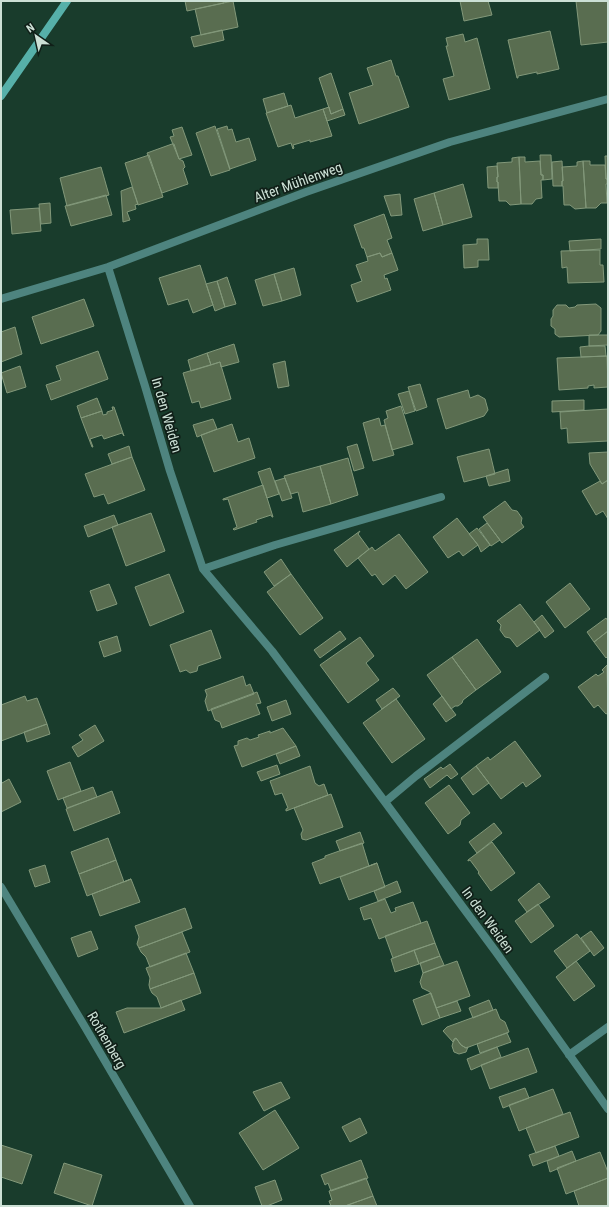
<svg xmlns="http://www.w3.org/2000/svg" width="609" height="1207" viewBox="0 0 609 1207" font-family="'Roboto Condensed',sans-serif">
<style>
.building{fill:#596d50;stroke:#82987a}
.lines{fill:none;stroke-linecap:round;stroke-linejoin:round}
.minor{stroke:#4e847f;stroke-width:8}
.tertiary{stroke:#4e847f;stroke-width:8}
.secondary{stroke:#56b0a9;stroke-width:8}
.labels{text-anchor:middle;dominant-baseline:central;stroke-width:3.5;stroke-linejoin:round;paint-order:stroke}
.street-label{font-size:14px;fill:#cce0d5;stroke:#101f18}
</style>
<rect width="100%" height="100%" fill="#193c2c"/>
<!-- building -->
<path class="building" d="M185 1H224V3L187 11Z
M233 1 238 27 201 35 195 9Z
M460 1H488L492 15 464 21Z
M576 1H608V42L581 45Z
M222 30 224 40 194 47 191 37Z
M550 31 559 69 537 74V72L518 76V78H517L508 40Z
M463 34 465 42 477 38 490 89 449 100 443 79 454 76 446 46H448L446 38Z
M391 60 396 76H398L409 107 359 124 349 93 373 85 367 68Z
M331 73 343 109 331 114 319 78Z
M284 93 288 106 267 113 263 99Z
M291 105 295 118 323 109 332 136 310 142V140L293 145 294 148 293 149 291 143 278 147 266 113Z
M329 107 331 114 343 109 345 115 327 121 323 109Z
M215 126 230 170 211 176 196 133Z
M227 126 228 130 232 129 236 142 249 138 256 160 230 169 217 129Z
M182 127 192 155 179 159 170 137 174 136 172 130Z
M172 144H174L179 159 183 161 185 167 183 169 188 184 162 193 147 153Z
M149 155 163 197 138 205 125 163Z
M540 155H551L552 179 543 180V175H541Z
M605 156H608V179H606Z
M519 157 521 204 510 205 506 201H499L498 182H497V177H498L497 163 512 162V158Z
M519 157H525V162L540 161 541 175H543V180H541L542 198 536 199 532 204H521Z
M562 161 563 181H562V186H553L552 162Z
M583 161H590V165H605L606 179H607V184H606L607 203H601L596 208H586Z
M583 161 586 208 575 209 570 205H564L563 186H562V181H563L562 167 577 166V162Z
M497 166 498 177H497V182H498V188H488L487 167Z
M101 167 109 195 67 206 60 178Z
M463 184 472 217 443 225 434 193Z
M132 187 138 204 135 205 136 209 127 212 130 220 123 222 121 191Z
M434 193 443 225 423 231 414 199Z
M400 194 402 215 391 216 384 196Z
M106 195 112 215 71 226 65 206Z
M50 203 51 223 41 224 39 204Z
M39 208 41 231 12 234 10 210Z
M384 214 392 238 387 240 392 253 382 257 380 253 367 257 364 248H362L354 225Z
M477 239H488L489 260H478V267L464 268 463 245 477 244Z
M601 239V249L570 251 569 241Z
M600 250V265H603L604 282 568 283 567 267 562 268 561 251Z
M380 253 382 257 392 253 398 270 384 275 385 279 387 278 391 290 357 302 351 285 362 281 356 265 368 261 367 257Z
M200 265 213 305 193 313 188 299 168 305 159 278Z
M294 268 301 295 282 301 274 274Z
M274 274 282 301 263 306 255 280Z
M227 277 236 304 225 307 217 281Z
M217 281 225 307 215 311 206 284Z
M84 299 94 326 41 344 32 317Z
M596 304 601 308V331L598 335 559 337 555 334V329L551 326V319L553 316V310L557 305H566L569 308 575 307 577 305Z
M15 327 22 354 1 362V332Z
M589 335H608V345L589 346Z
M234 344 239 362 221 367 220 362 211 365 207 353Z
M589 346H605L606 356 581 357 580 347Z
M98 351 108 379 51 400 46 385 61 380 56 366Z
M207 353 211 365 191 371 188 360Z
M607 356 608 387 594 388V385L588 386V388L559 390 557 358Z
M285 361 289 386 278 388 273 364Z
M220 362 231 399 201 408 199 401 192 403 183 373Z
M20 366 26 387 7 393 1 373Z
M420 384 427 407 416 411 408 387Z
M468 390 470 398 478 395 485 399 488 410 484 416 446 429 437 399Z
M409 391 415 411 405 414 398 394Z
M97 398 102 411 81 418 77 406Z
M584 400V410L552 412V401Z
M401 406 413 444 392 450 384 420 388 418 386 411Z
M112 407H114L124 436 122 433 104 439 102 435 90 439 93 447H92L81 418 102 411 103 415 107 414V412L113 410Z
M608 409V441L568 443 567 428 561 429 560 412Z
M379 418 381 426 385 425 394 455 373 461 363 423Z
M213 419 217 429 197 437 193 425Z
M232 424 238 442 249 438 255 458 214 472 201 435Z
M357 444 364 468 354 471 347 447Z
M129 446 132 457 112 464 108 454Z
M489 449 495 474 464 482 457 457Z
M608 452V480L602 484 590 464 589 453Z
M132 457 145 490 108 504 104 494 94 497 85 474Z
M348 458 358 495 331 504 320 466Z
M320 466 331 504 303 512 298 492 291 494 284 476Z
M270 468 279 494 267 498 258 472Z
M508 469 510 481 489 486 486 476Z
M285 478 292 498 282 501 275 481Z
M608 480V519L603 511 596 515 582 491 600 481 602 484Z
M263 485 273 517H272L271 515 256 520 257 522 234 530 233 529 237 527 228 499 223 500V499Z
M505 501 512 510 517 511 522 518 521 523 524 527 502 543 483 517Z
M151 513 165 551 126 566 112 527Z
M114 515 118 525 88 537 84 526Z
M457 518 478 545 463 556 459 551 448 558 433 537Z
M487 523 500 540 491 546 479 529Z
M477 528 490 545 481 552 478 545 469 534Z
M360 531 358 534 369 549 347 567 334 550Z
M399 534 428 572 406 589 395 575 383 585 375 574 372 576 358 558 372 547 375 551Z
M281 559 291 574 274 586 264 572Z
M169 574 184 612 150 626 135 587Z
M291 574 323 618 300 635 267 592Z
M570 583 590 609 565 628 546 602Z
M109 584 117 604 97 611 90 591Z
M520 604 540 630 517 647 510 638 505 637 500 630 501 625 497 621Z
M542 615 554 631 545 638 534 622Z
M606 618 608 621V631L594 642 587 632Z
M211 630 221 658 198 666 197 671 190 673 186 670 180 672 170 645Z
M340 631 346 639 320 658 314 650Z
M608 631V656L606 658 594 642Z
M117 636 121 651 104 657 99 642Z
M360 637 374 656 366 663 379 680 348 703 320 665Z
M477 639 501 672 476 690 452 657Z
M452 657 476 690 463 700 462 703 458 706H455L451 709 427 675Z
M607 665 608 713 606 714 598 705 594 708 578 687 596 674 598 676 604 672 602 670Z
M243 676 246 686 250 684 254 694 208 711 205 701 207 695 205 690Z
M393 688 400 696 382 709 376 700Z
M257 692 261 703 256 704 260 714 222 728 220 722 215 720 211 709Z
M25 696 27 701 37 698 47 724 1 741V705Z
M442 696 456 715 446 722 433 704Z
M396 699 425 739 392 763 363 723Z
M286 700 291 714 272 721 267 707Z
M47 724 50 734 27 742 24 732Z
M95 725 104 741 78 757 72 747 83 740 79 735Z
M283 728 296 746 242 767 234 746 238 745V741L247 738 250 740 259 737 258 735 270 731V733Z
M515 741 541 776 526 787 523 782 501 799 476 766 488 757 490 760Z
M296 746 300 756 280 764 276 754Z
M70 762 81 791 58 800 47 771Z
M450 764 458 774 451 779 447 775 430 788 424 779 441 767 443 769Z
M277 765 280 774 261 781 257 772Z
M310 766 315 783 319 786 324 784 328 795 286 811V809L288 808 282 793 275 795 270 781Z
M476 766 489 783 473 795 461 778Z
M9 779 21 802 1 812V781L2 783Z
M449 785 470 813 461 820 460 825 448 834 425 803Z
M93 787 97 797 67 808 63 798Z
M112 791 120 813 74 831 66 809Z
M331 794 343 827 306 840 302 839 301 834 303 830 294 808Z
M494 823 502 833 477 853 469 842Z
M360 832 364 843 340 851 336 841Z
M108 838 116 860 79 874 71 852Z
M492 842 515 873 491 891 478 873 479 872 470 860 468 861V860Z
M362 843 369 866 377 863 320 884 312 863 325 858V856Z
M116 860 124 882 131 879 87 896 79 874Z
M377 863 385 887 349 900 340 877Z
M45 865 50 882 35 887 29 870Z
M131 879 140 902 100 916 92 894Z
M397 881 401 892 378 901 374 891Z
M539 883 550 897 527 912 518 900Z
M385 899 391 913 396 911 395 908 413 902 421 923 379 939 371 918 364 920 360 908Z
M538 904 554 926 531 943 515 921Z
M185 908 192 928 139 948 137 944 139 937 135 926Z
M427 921 435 943 393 958 385 936Z
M91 931 98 949 78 957 71 938Z
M591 931 604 948 594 956 581 938Z
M182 932 190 952 150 967 146 957 141 952 139 948Z
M577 934 590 951 567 968 554 951Z
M435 943 440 956 419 964 414 950Z
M414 950 419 964 395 972 391 959Z
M186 953 194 973 150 989 149 985 150 978 146 968Z
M440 956 444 965 423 973 420 963Z
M457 961 470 996 436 1008 430 992 422 988 420 982 423 973Z
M576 961 595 986 574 1001 556 977Z
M194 973 201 993 161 1008 157 997 152 993 150 989Z
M431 993 440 1018 422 1025 413 1000Z
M181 1000 185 1010 124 1033 116 1012 127 1008H161Z
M489 1000 493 1010 473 1018 469 1008Z
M457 1001 461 1011 440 1018 436 1008Z
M496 1009 500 1019 505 1022 509 1032 466 1048 461 1045 456 1038 453 1042 443 1031 447 1027Z
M507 1033 511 1042 480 1053 477 1044Z
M456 1038 461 1045 466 1048 468 1047 466 1052 459 1054 454 1052 452 1046 454 1039Z
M497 1047 501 1057 471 1070 467 1059Z
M528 1048 537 1072 490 1089 481 1065Z
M281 1082 290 1098 264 1111 253 1092Z
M525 1088 529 1098 503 1108 499 1097Z
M553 1089 563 1114 519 1131 509 1105Z
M275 1110 299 1148 263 1170 239 1133Z
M570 1112 579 1137 536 1153 526 1128Z
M360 1118 367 1133 350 1142 342 1127Z
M1 1145 32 1155 22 1184 1 1177Z
M555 1146 559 1156 533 1166 529 1155Z
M572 1151 576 1161 550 1172 547 1161Z
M600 1152 608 1172V1178L566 1194 557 1168Z
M361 1160 368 1178 331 1191 328 1183 325 1185 321 1175Z
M64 1163 102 1175 92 1206 54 1193Z
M366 1178 373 1196 345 1206H331L329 1201 332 1200 329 1191Z
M608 1178V1206H579L574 1191Z
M275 1180 282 1200 267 1206H262L255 1187Z
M373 1196 377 1206H345Z"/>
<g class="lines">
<!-- minor -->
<path class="minor" d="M108 267 145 386 170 471 203 569 272 651 385 802 496 952 608 1109
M1 299 108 267 306 192 450 142 608 99
M203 569 275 545 441 497
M385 802 416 776 545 677
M569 1055 608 1027"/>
<!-- tertiary -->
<path class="tertiary" d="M1 887 85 1027 190 1206"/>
<!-- secondary -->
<path class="secondary" d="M1 96 67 1"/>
</g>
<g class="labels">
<!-- street labels -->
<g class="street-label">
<text transform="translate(298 182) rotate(-20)">Alter Mühlenweg</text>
<text transform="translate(167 415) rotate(74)">In den Weiden</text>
<text transform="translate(488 920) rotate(54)">In den Weiden</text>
<text transform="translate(107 1040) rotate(60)">Rothenberg</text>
</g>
</g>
<!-- border -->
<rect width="609" height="1207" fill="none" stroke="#cce0d5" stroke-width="4"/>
<!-- north arrow -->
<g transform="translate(36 36) rotate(326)" stroke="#101f18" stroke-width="3" paint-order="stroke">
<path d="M0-3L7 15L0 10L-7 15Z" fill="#cce0d5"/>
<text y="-6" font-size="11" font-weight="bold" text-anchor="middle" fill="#cce0d5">N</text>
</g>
</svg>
